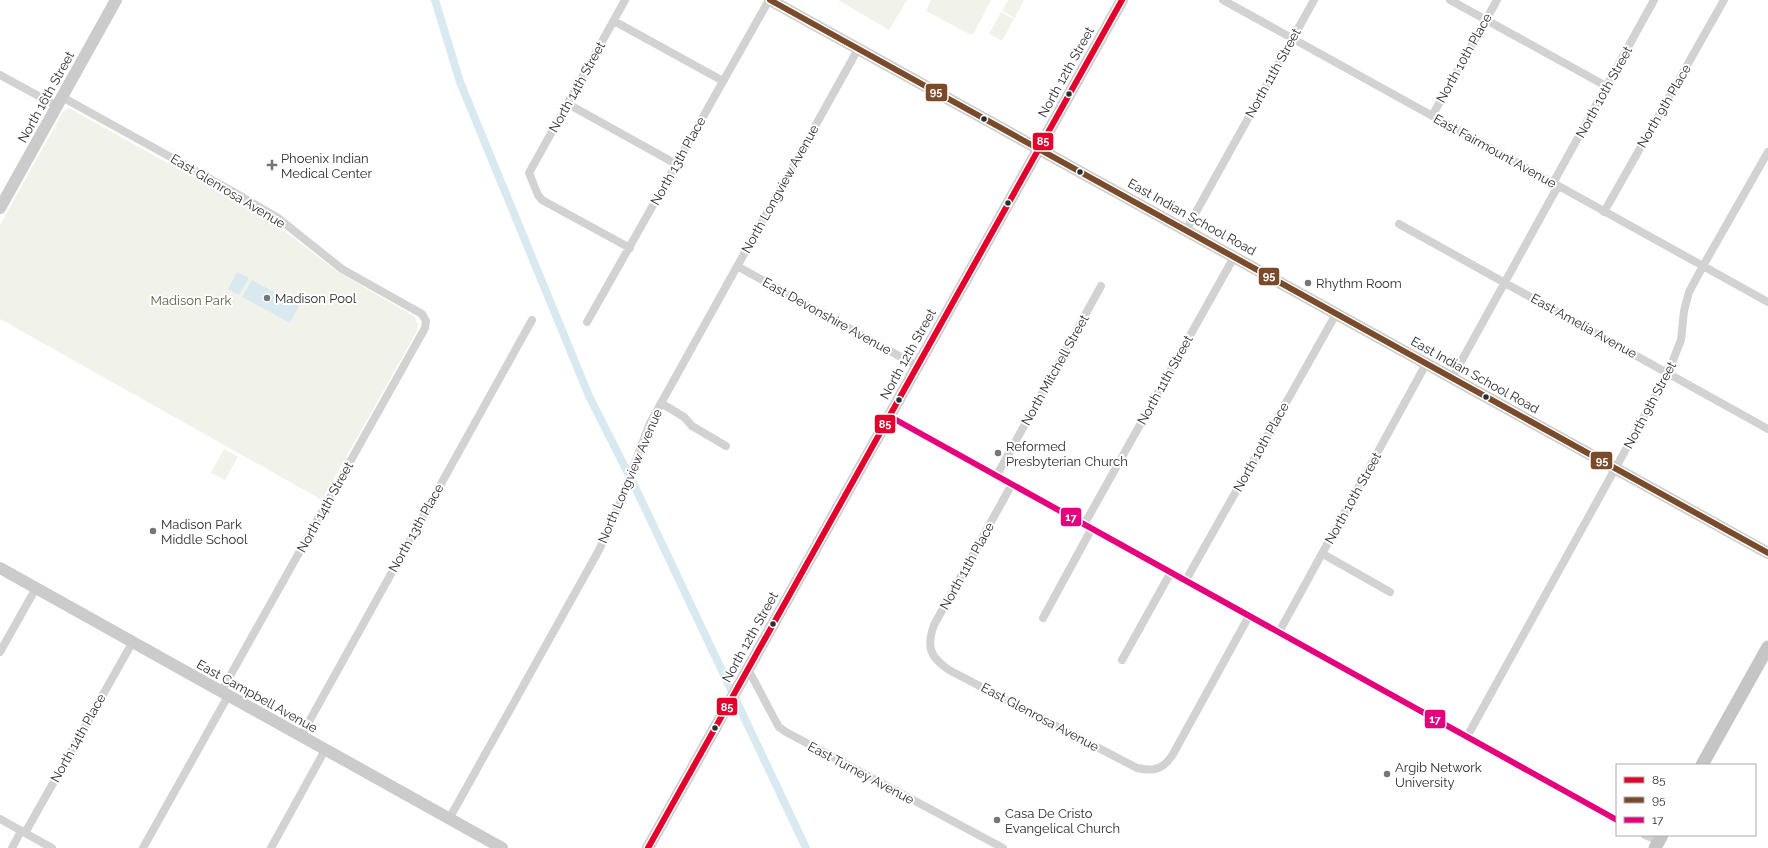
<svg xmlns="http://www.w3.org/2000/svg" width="1768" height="848" viewBox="0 0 1768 848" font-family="Raleway,sans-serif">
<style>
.green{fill:#f1f3eb}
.water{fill:#d8eaf0}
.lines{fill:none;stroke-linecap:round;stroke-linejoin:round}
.canal{stroke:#d8eaf0;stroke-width:8}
.street{stroke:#d2d2d2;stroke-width:8}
.secondary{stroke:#cbcbcb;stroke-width:12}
.primary{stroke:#c5c5c5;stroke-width:13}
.bus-1-casing{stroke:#fff;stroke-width:9}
.bus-2-casing{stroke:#fff;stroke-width:9}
.bus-3-casing{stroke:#fff;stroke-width:9}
.bus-1{stroke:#e4002b;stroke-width:6}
.bus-2{stroke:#7a4b2a;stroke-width:6}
.bus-3{stroke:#e5007d;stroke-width:6}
.bus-dot{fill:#2d2d2d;stroke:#fff;stroke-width:1.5}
.poi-dot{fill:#767676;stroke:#fff;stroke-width:1.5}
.labels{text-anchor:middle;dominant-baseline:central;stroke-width:4;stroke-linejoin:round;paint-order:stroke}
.street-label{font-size:13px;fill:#2d2d2d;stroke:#fff}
.poi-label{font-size:13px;fill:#2d2d2d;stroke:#fff;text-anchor:start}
.park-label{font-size:13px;fill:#55673c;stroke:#fff}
.line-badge{stroke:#fff;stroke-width:1.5}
.badge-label{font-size:11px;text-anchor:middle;font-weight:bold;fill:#fff}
</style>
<rect width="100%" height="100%" fill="#fff"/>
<!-- green -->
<path class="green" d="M838 0H907L889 30Z
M931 0H991L974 33 969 34 926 11Z
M1008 0H1024L1015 18 1002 11Z
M1001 12 1014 19 1002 41 989 34Z
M69 108 261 215 290 235 337 271 415 317 418 326 417 331 322 500 0 319V225L63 112Z
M224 449 238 457 225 480 211 473Z"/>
<!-- water -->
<path class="water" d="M237 272 249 278 239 295 228 289Z
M252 280 299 306 290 323 242 297Z"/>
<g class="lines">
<!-- canal -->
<path class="canal" d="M435 0 460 82 589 396 636 489 806 848"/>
<!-- street -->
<path class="street" d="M625 0 529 173 538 195 542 200 630 248
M1223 0 1768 302
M1450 0 1606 86
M614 21 723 81
M0 75 57 106
M62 97 232 191 278 218 342 269 422 314 426 321 425 328 221 692
M568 104 676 164
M1432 116 1497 0
M1553 183 1654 0
M1604 212 1724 0
M1399 224 1768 429
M1186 230 1314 0
M737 266 917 366
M587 322 769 0
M1452 378 1558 186
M661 403 684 417 692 426 726 446
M889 416 1617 820
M997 475 1101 286
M1012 484 934 625C926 647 930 657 949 670L1137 768C1154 772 1164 769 1173 754L1249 616
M1085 523 1234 257
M1323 554 1390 592
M1186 580 1336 314
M1043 618 1092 528
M1279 632 1426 364
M0 652 36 588
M1122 660 1171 572
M748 669 775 720 779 727 786 732 1003 848
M1468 735 1668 373 1681 340 1684 311 1689 292 1703 266 1768 152
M301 736 532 320
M0 819 52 848
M449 819 599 550 614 518 650 423 858 49
M25 833 132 643
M1645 835 1659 841
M12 848 21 831
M143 848 228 696
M271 848 325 750"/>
<!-- secondary -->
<path class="secondary" d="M770 0 1768 553
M0 208 116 0
M0 568 502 848
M648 848 1122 0"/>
<!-- primary -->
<path class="primary" d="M1702 765 1768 647
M1655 848 1662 835"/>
<!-- bus-1 casing -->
<g class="bus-1-casing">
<path id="bus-1" d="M648 848 1122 0"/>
</g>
<!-- bus-2 casing -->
<g class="bus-2-casing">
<path id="bus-2" d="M770 0 1768 553"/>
</g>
<!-- bus-3 casing -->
<g class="bus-3-casing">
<path id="bus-3" d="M889 416 1617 820"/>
</g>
<!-- bus-1 -->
<use href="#bus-1" class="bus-1"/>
<!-- bus-2 -->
<use href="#bus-2" class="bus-2"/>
<!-- bus-3 -->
<use href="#bus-3" class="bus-3"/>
</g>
<!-- markers -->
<g class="bus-dot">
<circle cx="1069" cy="94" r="3.5"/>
<circle cx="984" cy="119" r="3.5"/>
<circle cx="1080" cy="172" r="3.5"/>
<circle cx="1008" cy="203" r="3.5"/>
<circle cx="1486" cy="397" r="3.5"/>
<circle cx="899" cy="400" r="3.5"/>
<circle cx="773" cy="624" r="3.5"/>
<circle cx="715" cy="728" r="3.5"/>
</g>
<g class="poi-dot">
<path d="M270 159h4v4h4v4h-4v4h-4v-4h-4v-4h4z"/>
<circle cx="1308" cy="283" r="4"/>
<circle cx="267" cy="298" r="4"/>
<circle cx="998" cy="453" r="4"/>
<circle cx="153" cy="531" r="4"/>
<circle cx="1387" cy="774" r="4"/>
<circle cx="997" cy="820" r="4"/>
</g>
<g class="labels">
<!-- street labels -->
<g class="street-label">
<text transform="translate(1464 58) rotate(-61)">North 10th Place</text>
<text transform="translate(1066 72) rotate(-61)">North 12th Street</text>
<text transform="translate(1273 73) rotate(-61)">North 11th Street</text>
<text transform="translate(577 87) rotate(-61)">North 14th Street</text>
<text transform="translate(1604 92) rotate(-61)">North 10th Street</text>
<text transform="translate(46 97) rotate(-61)">North 16th Street</text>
<text transform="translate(1664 106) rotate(-60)">North 9th Place</text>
<text transform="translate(1495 151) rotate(29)">East Fairmount Avenue</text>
<text transform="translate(678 161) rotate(-61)">North 13th Place</text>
<text transform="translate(780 189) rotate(-61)">North Longview Avenue</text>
<text transform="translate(228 191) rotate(31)">East Glenrosa Avenue</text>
<text transform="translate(1192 217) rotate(29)">East Indian School Road</text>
<text transform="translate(827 316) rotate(29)">East Devonshire Avenue</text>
<text transform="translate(1584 326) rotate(29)">East Amelia Avenue</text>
<text transform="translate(908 354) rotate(-61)">North 12th Street</text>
<text transform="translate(1055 370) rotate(-61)">North Mitchell Street</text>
<text transform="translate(1475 375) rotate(29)">East Indian School Road</text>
<text transform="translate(1165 380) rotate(-61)">North 11th Street</text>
<text transform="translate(1650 405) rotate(-62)">North 9th Street</text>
<text transform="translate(1261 447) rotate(-61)">North 10th Place</text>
<text transform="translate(630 476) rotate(-67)">North Longview Avenue</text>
<text transform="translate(1353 498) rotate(-61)">North 10th Street</text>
<text transform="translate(325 507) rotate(-61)">North 14th Street</text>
<text transform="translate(416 528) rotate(-61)">North 13th Place</text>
<text transform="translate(967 566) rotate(-61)">North 11th Place</text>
<text transform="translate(750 637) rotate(-61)">North 12th Street</text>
<text transform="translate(257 696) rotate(29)">East Campbell Avenue</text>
<text transform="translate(1040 717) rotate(28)">East Glenrosa Avenue</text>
<text transform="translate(78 738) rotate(-61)">North 14th Place</text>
<text transform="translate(861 773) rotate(28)">East Turney Avenue</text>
</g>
<!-- poi labels -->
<g class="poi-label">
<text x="281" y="158">Phoenix Indian<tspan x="281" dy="15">Medical Center</tspan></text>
<text x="1316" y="283">Rhythm Room</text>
<text x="275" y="298">Madison Pool</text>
<text x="1006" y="446">Reformed<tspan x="1006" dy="15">Presbyterian Church</tspan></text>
<text x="161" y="524">Madison Park<tspan x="161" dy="15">Middle School</tspan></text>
<text x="1395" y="767">Argib Network<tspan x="1395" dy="15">University</tspan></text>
<text x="1005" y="813">Casa De Cristo<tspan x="1005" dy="15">Evangelical Church</tspan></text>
</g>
<!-- park labels -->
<g class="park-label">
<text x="191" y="300">Madison Park</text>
</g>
</g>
<g class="line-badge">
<rect x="925" y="83" width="23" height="19" rx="4" fill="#7a4b2a"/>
<rect x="1032" y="132" width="22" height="19" rx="4" fill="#e4002b"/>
<rect x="1258" y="267" width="22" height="19" rx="4" fill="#7a4b2a"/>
<rect x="874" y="414" width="22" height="20" rx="4" fill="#e4002b"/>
<rect x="1590" y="451" width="23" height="19" rx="4" fill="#7a4b2a"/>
<rect x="1060" y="507" width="22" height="20" rx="4" fill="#e5007d"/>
<rect x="716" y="697" width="22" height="19" rx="4" fill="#e4002b"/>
<rect x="1424" y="709" width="22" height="20" rx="4" fill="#e5007d"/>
</g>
<g class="badge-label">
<text x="936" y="96">95</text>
<text x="1043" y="145">85</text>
<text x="1269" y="280">95</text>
<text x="885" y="428">85</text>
<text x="1602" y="465">95</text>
<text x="1071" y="521">17</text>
<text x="727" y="711">85</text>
<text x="1435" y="723">17</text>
</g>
<!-- legend -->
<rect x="1616" y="764" width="140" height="72" fill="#ffffff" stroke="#ababab"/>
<rect x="1624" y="777" width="20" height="6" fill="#e4002b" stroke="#ababab"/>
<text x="1652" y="784" font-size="12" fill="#2d2d2d">85</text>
<rect x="1624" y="797" width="20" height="6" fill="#7a4b2a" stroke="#ababab"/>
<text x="1652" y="804" font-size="12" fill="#2d2d2d">95</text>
<rect x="1624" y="817" width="20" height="6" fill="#e5007d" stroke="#ababab"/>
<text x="1652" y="824" font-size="12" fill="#2d2d2d">17</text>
</svg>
